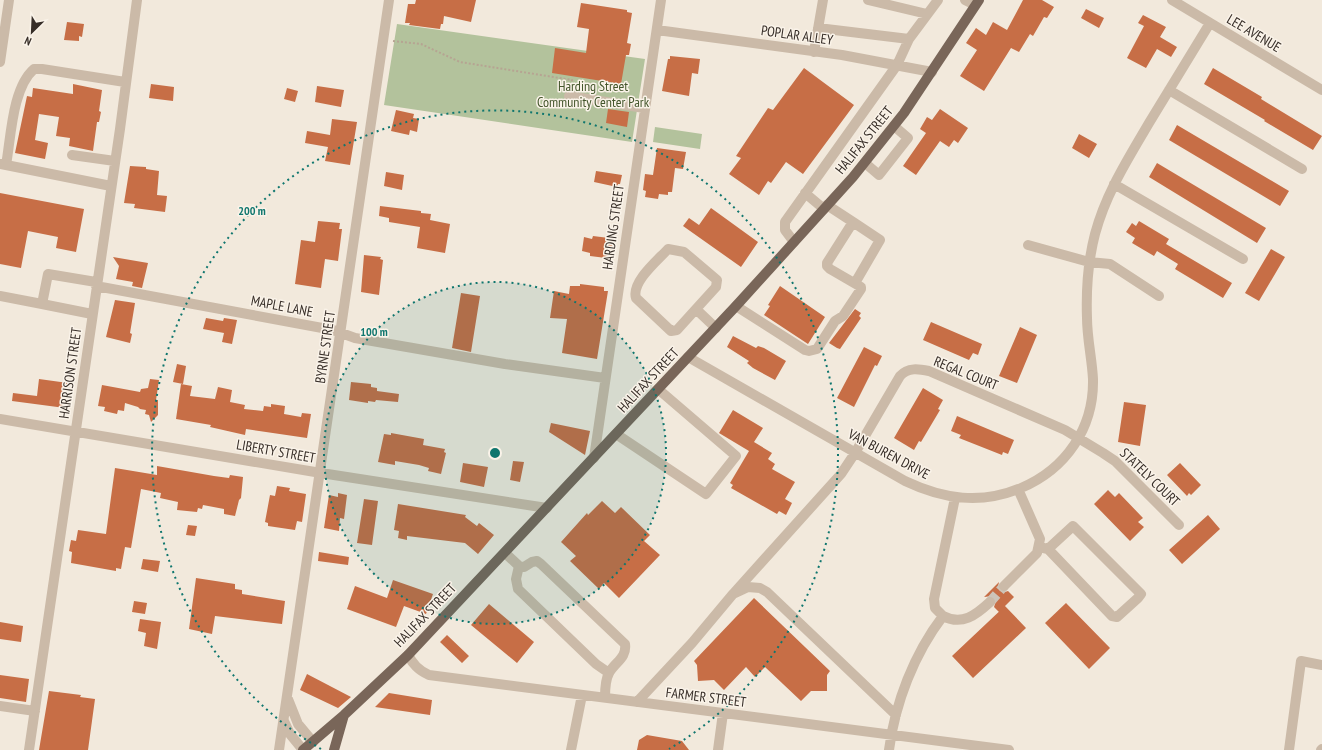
<svg xmlns="http://www.w3.org/2000/svg" width="1322" height="750" viewBox="0 0 1322 750" font-family="'PT Sans Narrow',sans-serif">
<style>
.green{fill:#b3c29c}
.building{fill:#c76e46}
.lines{fill:none;stroke-linecap:round;stroke-linejoin:round}
.minor-tunnel{stroke:#cdc4b8;stroke-width:10;stroke-dasharray:10 5;stroke-linecap:butt}
.path{stroke:#b6a492;stroke-width:2;stroke-dasharray:2 2;stroke-linecap:butt}
.minor{stroke:#cbbaa8;stroke-width:10}
.major{stroke:#796659;stroke-width:10}
.ring{fill:none;stroke:#0f766e;stroke-width:2;stroke-dasharray:2 4}
.labels{text-anchor:middle;dominant-baseline:central;stroke-width:3;stroke-linejoin:round;paint-order:stroke}
.street-label{font-size:14px;fill:#372e28;stroke:#faf3e9}
.park-label{font-size:14px;fill:#44562c;stroke:#faf3e9}
.centre{fill:#0f766e;stroke:#faf3e9;stroke-width:2}
.ring-label{font-size:12px;text-anchor:middle;font-weight:bold;fill:#0f766e;stroke:#faf3e9;stroke-width:3;stroke-linejoin:round;paint-order:stroke}
</style>
<rect width="100%" height="100%" fill="#f2e9dc"/>
<!-- green -->
<path class="green" d="M397 24 645 59 632 142 384 105Z
M655 127 702 134 700 149 653 142Z"/>
<!-- building -->
<path class="building" d="M416 0H476L471 22 444 16 443 24H441L440 29 409 25 410 23H405L408 4H415Z
M1023 0H1042L1054 7 1047 18 1044 17 1033 36 1030 34 1019 52 1011 48 984 91 960 76 977 50 966 43 976 28 986 35 993 22 1007 30Z
M581 3 627 10V12L632 13 627 43 631 44 629 55H626L621 84 552 73 555 48 586 53 589 29 577 27Z
M1086 9 1104 18 1099 28 1081 18Z
M1143 15 1166 27 1160 37 1177 47 1171 57 1157 49 1146 68 1127 58 1144 26 1138 23Z
M67 22 84 24 82 37 79 36V41L64 40Z
M670 56 700 59 698 74 692 73 689 96 662 91 668 59H670Z
M804 68 854 105 803 174 786 162 771 183 768 181 759 195 729 174 741 158 736 156 768 108 773 110Z
M1213 68 1262 97 1261 99 1322 136 1313 150 1264 121 1265 120 1204 84Z
M73 84 102 90 99 111 101 112 99 122H97L93 151 69 146 70 138 56 136 59 117 39 114 35 140 48 143 45 159 15 153 27 96 32 97 33 88 73 94Z
M151 84 174 87 173 101 149 98Z
M317 86 344 90 341 107 315 102Z
M287 88 298 91 295 102 284 99Z
M608 109 629 112 627 127 606 123Z
M940 109 968 128 958 143 954 140 949 147 940 141 916 175 903 166 926 133 920 129 927 117 932 120Z
M396 110 414 114 413 118 419 119 417 132 410 130 409 135 391 131Z
M332 119 357 122 350 165 325 161 328 147 305 143 307 131 330 135Z
M1177 125 1289 191 1280 206 1169 140Z
M1079 134 1097 144 1089 158 1072 148Z
M657 148 686 152 683 169 675 168 672 192H668V195L659 194 658 199 645 197 646 191 643 190 645 174 653 175Z
M1157 163 1266 228 1257 243 1149 177Z
M130 166 146 167V169L159 171 157 195 167 196 165 212 134 208 135 204 124 203Z
M596 171 622 175 620 184H618L617 187 594 182Z
M386 172 404 175 402 190 384 186Z
M0 193 84 209 76 252 56 248 58 237 28 231 21 268 0 264Z
M380 206 421 211V213L431 214 430 220 450 224 445 253 417 248 420 227 389 222V218L379 216Z
M711 208 758 242 741 267 683 226 689 218 699 225Z
M318 221 340 223 339 229H342L338 261 325 259 321 288 295 284 301 240 315 242Z
M1139 221 1169 239 1166 244 1232 283 1223 298 1175 269 1178 264 1157 251 1154 256 1132 243 1135 238 1126 232 1132 223 1136 226Z
M593 236 609 238V240L613 241 611 257 607 256 606 258 590 256V253L582 251 584 237 592 239Z
M1271 249 1285 257 1259 301 1245 293Z
M364 255 381 257 380 259 383 260 379 295 361 292Z
M113 257 148 263 142 288 132 286 133 282 116 279 119 266Z
M580 284 604 287V291H608L597 359 562 353 567 319 550 318 554 291 569 294 570 286H580Z
M780 286 825 317 808 344 764 315 770 306 768 305Z
M461 293 480 296 471 352 452 348Z
M115 300 135 303 130 333 132 334 130 343 106 337Z
M855 309 861 313 859 316 861 318 840 349 837 348 829 343Z
M206 318 223 321 224 318 237 320 232 344 222 342 224 333 203 329Z
M931 322 982 344 978 355 973 353 969 360 923 340Z
M1020 327 1037 335 1017 383 999 376Z
M733 336 756 348 758 346 764 348 786 361 775 380 753 368 747 363 749 361 727 347Z
M864 347 882 356 877 366 875 365 854 407 837 398Z
M177 364 186 366 183 384 173 382Z
M39 379 68 383 65 408 12 401 13 393 37 396Z
M150 379 159 380 156 400H158V415L151 422 149 415 145 414 146 410 140 409 138 407 125 403 124 411 118 410 117 414 104 411 105 407 98 406 102 385 140 392 141 389 148 388Z
M351 382 371 384V387L377 388V391L399 394 398 402 376 400 375 402 368 401V403L349 400Z
M181 384 192 386 190 396 215 399 218 387 232 390 230 402 245 405 244 409 263 411 264 406 271 407V404L285 406 284 414 301 417 302 413 311 414 307 438 246 429 245 435 210 427 211 425 176 419Z
M923 388 943 400 938 409 940 410 921 442 919 441 914 450 894 438Z
M1124 402 1146 405 1140 446 1118 442Z
M733 410 763 428 754 442 772 453 768 459 775 464 772 469 795 482 785 499 792 503 786 515 779 511 777 514 731 488 733 485 730 483 749 451 719 433Z
M957 416 1014 440 1008 454 1003 452 1002 455 959 438 961 435 951 431Z
M551 423 590 431 585 455 549 432Z
M391 433 424 439 423 445 445 449 444 452 446 453 441 474 428 471 429 468 419 465 395 461V465L378 462 384 434 391 435Z
M513 461 524 462 520 482 510 480Z
M463 463 488 467 484 487 460 482Z
M1180 463 1201 485 1191 495 1189 493 1187 496 1167 475Z
M157 466 214 476 229 478 230 475 243 477 241 498 239 500 235 516 224 514V509L203 505 202 509 198 508 197 512 177 510 178 502 160 498 161 493 141 489 131 548 125 547 121 569 116 568V571L71 563 72 552 69 551 71 540 76 541 78 530 106 534 115 468 157 475Z
M277 486 290 488 289 491 306 494 302 522 297 521 295 530 268 526V523L265 522 270 495 275 496Z
M1108 490 1115 497 1119 493 1143 518 1138 522 1144 527 1130 541 1094 504Z
M338 493 347 495 344 519 340 518 339 531 324 528 329 495 338 497Z
M364 499 378 501 372 545 357 543Z
M602 501 615 513 621 507 650 535 644 541 660 555 619 598 604 583 599 589 570 561 576 556 561 542 587 513 588 515Z
M398 504 466 515 465 517 477 526 479 523 494 535 478 554 465 543 407 536V540L398 538 399 531 394 530Z
M1208 515 1220 529 1182 564 1169 550Z
M188 525 197 526 195 536 186 535Z
M319 552 349 557 348 565 318 561Z
M143 559 160 561 158 572 141 569Z
M196 578 235 584V589L242 590V594L285 601 282 624 215 616 212 634 189 629Z
M393 580 433 594 426 614 404 606 396 627 347 609 355 586 387 598Z
M999 582 998 587 1000 591 1005 592 1008 591 1014 597 999 612 994 607 996 601 995 597 992 596 984 597Z
M754 598 830 671 827 675V691H811L801 701 765 667 755 677 746 667 724 690 714 680 698 681 697 665 694 661Z
M134 601 147 603 145 614 132 612Z
M1066 603 1110 648 1089 669 1045 623Z
M489 604 534 642 517 663 471 625Z
M1005 606 1026 628 973 678 952 656Z
M140 619 161 622 157 649 144 646 146 633 138 631Z
M0 622 23 626 21 642 0 639Z
M447 635 469 656 462 663 440 642Z
M307 674 351 697 338 708 300 690Z
M0 675 29 679 26 702 0 698Z
M49 691 81 695 80 697 95 699 88 750H39Z
M389 693 432 700 430 715 375 707Z
M647 735 682 741 689 750H637L639 740Z"/>
<g class="lines">
<!-- minor-tunnel -->
<path class="minor-tunnel" d="M990 602 1004 586"/>
<!-- path -->
<path class="path" d="M393 41 421 44 460 62 572 80 571 85"/>
<!-- minor -->
<path class="minor" d="M868 0 927 14
M965 0 975 5
M1172 0 1322 90
M818 28 909 39 938 0
M657 30 842 55 932 72
M814 52 823 0
M0 62 9 0
M1169 90 1302 169
M569 96 644 108
M72 155 115 161
M865 163 879 175 908 138 894 126
M1 164 111 186
M6 165C11 138 12 88 34 69H42L125 82
M1114 184 1243 259
M805 193 824 209
M827 205 853 222
M794 242 785 230V222L897 65 909 39
M1028 245 1089 262 1110 264 1159 296
M96 286 333 330 355 338 505 364 605 378
M0 296 42 304
M736 306 805 350 809 351 817 349 835 321 843 316 861 289V287L830 269 827 266V263L853 222 880 240 855 283
M696 309 716 287 717 280 684 252 668 249C658 260 631 282 636 298L671 331 677 330 696 309 716 328
M92 314 42 304 48 274 96 282
M688 357 905 481C943 499 981 505 1021 488 1066 469 1094 428 1093 379 1092 359 1087 338 1087 318 1086 290 1088 261 1095 234 1106 193 1128 159 1149 123 1169 90 1190 56 1210 23
M0 419 321 473 547 508
M616 434 706 494 736 456 658 389
M594 458 661 0
M1039 547 1048 549 1112 616 1117 617 1138 598 1141 594 1073 526 1048 549
M505 553 519 566 524 567 532 562 537 561 541 564 625 644C627 658 615 662 609 673 605 680 605 690 605 698
M519 566 516 579 518 589 596 664 609 673
M1004 586 1037 553 1040 539 1018 489
M733 594 841 474 855 453 900 376C908 367 919 369 929 371L1065 430 1103 453 1115 461 1179 525
M943 616 935 608 934 599 955 498
M408 655C413 664 418 670 429 675L1009 750
M288 699 298 724 313 742
M637 702 692 643 733 594 748 587 760 588 767 592 896 715
M0 706 35 711
M284 721 290 734 303 750
M29 750 120 129 137 0
M279 750 389 0
M571 750 582 695
M718 750 723 713
M889 750C895 703 914 654 943 616 962 626 976 615 990 602
M1289 750 1301 661 1322 665
M1321 750 1322 749"/>
<!-- major -->
<path class="major" d="M303 750 344 715 408 655 736 306 853 177 904 113 979 0
M334 750 344 715"/>
</g>
<!-- distance rings -->
<circle cx="495" cy="453" r="171" fill="#0f766e" fill-opacity=".12"/>
<g class="ring">
<circle cx="495" cy="453" r="171"/>
<path d="M321 749A343 343 0 1 1 669 749"/>
</g>
<g class="labels">
<!-- street labels -->
<g class="street-label">
<text transform="translate(1254 33) rotate(31)">LEE AVENUE</text>
<text transform="translate(797 35) rotate(8)">POPLAR ALLEY</text>
<text transform="translate(864 140) rotate(-51)">HALIFAX STREET</text>
<text transform="translate(613 227) rotate(-82)">HARDING STREET</text>
<text transform="translate(282 306) rotate(11)">MAPLE LANE</text>
<text transform="translate(325 347) rotate(-82)">BYRNE STREET</text>
<text transform="translate(70 373) rotate(-82)">HARRISON STREET</text>
<text transform="translate(966 373) rotate(22)">REGAL COURT</text>
<text transform="translate(648 380) rotate(-47)">HALIFAX STREET</text>
<text transform="translate(276 451) rotate(10)">LIBERTY STREET</text>
<text transform="translate(889 454) rotate(28)">VAN BUREN DRIVE</text>
<text transform="translate(1150 477) rotate(44)">STATELY COURT</text>
<text transform="translate(425 615) rotate(-46)">HALIFAX STREET</text>
<text transform="translate(706 697) rotate(7)">FARMER STREET</text>
</g>
<!-- park labels -->
<g class="park-label">
<text x="593" y="86">Harding Street<tspan x="593" dy="16">Community Center Park</tspan></text>
</g>
</g>
<circle cx="495" cy="453" r="6" class="centre"/>
<g class="ring-label">
<text x="252" y="215">200 m</text>
<text x="374" y="336">100 m</text>
</g>
<!-- north arrow -->
<g transform="translate(32 32) rotate(204)" stroke="#faf3e9" stroke-width="3" paint-order="stroke">
<path d="M0-3L7 15L0 10L-7 15Z" fill="#372e28"/>
<text y="-6" font-size="11" font-weight="bold" text-anchor="middle" fill="#372e28">N</text>
</g>
</svg>
